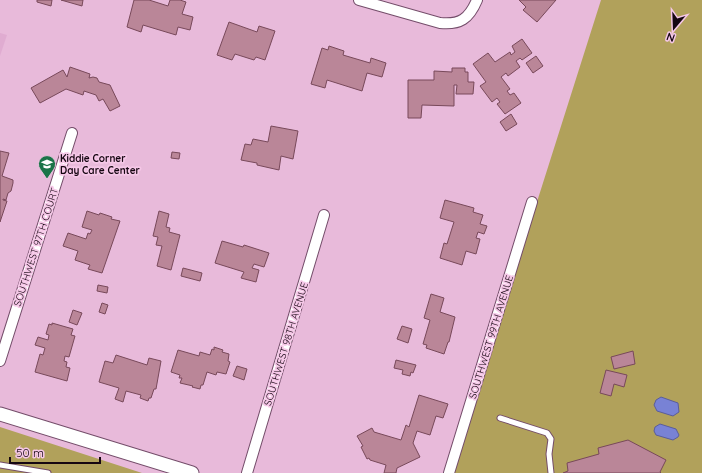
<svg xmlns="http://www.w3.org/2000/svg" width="702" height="473" viewBox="0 0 702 473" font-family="Quicksand,sans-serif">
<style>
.built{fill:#e0acd1}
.green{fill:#b1a15b}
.water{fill:#7882d5;stroke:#5a5d9a}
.building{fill:#ba8698;stroke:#78495a}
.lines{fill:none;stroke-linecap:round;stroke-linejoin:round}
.service-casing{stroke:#744d6a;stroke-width:7}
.minor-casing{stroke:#744d6a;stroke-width:12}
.tertiary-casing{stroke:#744d6a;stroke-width:15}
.service{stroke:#fff;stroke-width:5}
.minor{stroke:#fff;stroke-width:10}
.tertiary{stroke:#fff;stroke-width:13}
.labels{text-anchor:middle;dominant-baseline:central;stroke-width:3.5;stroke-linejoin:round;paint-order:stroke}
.poi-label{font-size:10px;font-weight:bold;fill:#150611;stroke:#f5c7e7;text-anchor:start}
.street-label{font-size:10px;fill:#150611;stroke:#f5c7e7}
</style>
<rect width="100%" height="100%" fill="#e8bada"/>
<!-- built -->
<path class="built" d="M0 33 7 35 0 56Z"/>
<!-- green -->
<path class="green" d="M601 0H702V473H451Z
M0 427 142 473H0Z"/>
<!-- water -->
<path class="water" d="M661 397 678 403 679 412 673 416 657 411 654 405 656 400Z
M660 424 676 429 679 435 678 437 673 440 656 435 654 431 655 427Z"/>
<!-- building -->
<path class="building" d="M37 0H52L51 6 37 2Z
M61 0H83L82 6Z
M134 0H149L168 6 170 0H180L186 2 182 14 193 17 190 30 178 27 176 35 143 25 141 32 127 27Z
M519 0H556L537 22 523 10 526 7Z
M229 22 257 32 259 26 275 31 265 60 256 57 254 60 235 54 232 60 217 55Z
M522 39 532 53 522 60 520 58 516 61 520 67 508 76 506 73 501 77 510 89 507 91 510 95 514 93 521 103 505 114 497 104 500 102 497 98 492 102 480 86 486 82 473 64 488 53 495 62 510 52 511 55 515 52 512 46Z
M329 46 344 51 343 55 370 63 371 58 386 63 382 77 367 73 362 91 327 80 325 88 311 84 322 48 328 50Z
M536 56 543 66 533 73 526 63Z
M70 67 90 74 89 78 93 77 97 78 99 82 110 85 120 106 110 111 103 99 99 101 96 95 84 91 83 95 66 89 40 103 31 88 63 70 67 77Z
M452 68H465V72H468V82H474L473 94H456L457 85H454V106L422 105 421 118H408V80H434V71L452 72Z
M511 114 517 124 506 131 500 122Z
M271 126 298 131 293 159 281 156 279 170 257 165V163L241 160 245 144 251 145 253 139 268 142Z
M0 151 9 153 2 176 13 180V183L11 191 8 193 6 200 3 199V200L7 201 0 222Z
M172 152 180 153 179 159 171 158Z
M445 200 474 208 473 212 483 215 480 224 487 226 484 234 478 232 476 238 480 239 476 254 466 251 462 265 440 258 444 243 447 244 454 222 440 218Z
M87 211 99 215 100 213 112 217 111 219 120 221 102 273 88 269 90 265 75 260 78 251 63 246 68 233 86 239 88 233 90 234 92 230 82 227Z
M159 211 169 214 166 227 170 228 169 232 180 235 171 270 157 266 162 246 156 245 158 237 153 236Z
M222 241 243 247 244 245 269 253 264 267 254 264 252 268 259 270 256 282 241 278 244 272 215 263Z
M183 268 202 273 200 281 181 276Z
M98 285 108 287 107 293 97 291Z
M431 294 444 298 440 312 455 317 449 342H448L444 354 426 348 427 345 423 344 430 320 424 318Z
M102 303 108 305 105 314 99 312Z
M73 310 82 313 77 325 69 322Z
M52 323 73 329 71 335 75 336 69 357 65 356 64 361 67 362 66 367 70 368 67 381 35 372 40 354 43 355 45 348 35 345 38 337 48 340 49 335 46 334 49 324 52 325Z
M402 326 412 329 408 343 397 339Z
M214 347 223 350 222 352 229 354 228 361 230 362 226 374 217 372 216 375 207 372 203 385H201L200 389 192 387 193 386 180 383 182 378H179L180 375 171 372 178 350 199 356 200 352 210 355 212 349 214 350Z
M633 351 635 364 614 369 611 357Z
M116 355 147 365 149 358 161 361 156 389H154L151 398H149L148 401 140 398 141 395 126 391 123 402 115 399 119 388 99 382 105 361 113 363Z
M396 360 416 365 413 373 411 372 410 376 402 374 403 370 394 368Z
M237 366 247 369 244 380 233 376Z
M606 370 627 375 624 387 614 384 611 396 600 393Z
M419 395 448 404 443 418 436 416 430 435 417 431 413 443 420 457 397 468 396 473H384L386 465 370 460 369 458 367 459 361 447 363 446 357 436 372 428 374 432 401 440 406 425 409 427Z
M628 440 666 460 660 472 661 473H563L568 471 567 463 599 454 598 448Z"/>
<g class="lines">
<!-- service casing -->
<g class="service-casing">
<path id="service" d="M500 418 547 433 551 439 549 454 551 473
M0 465 48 473"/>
</g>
<!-- minor casing -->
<g class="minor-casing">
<path id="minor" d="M359 0 440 23C460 25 469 19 477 0
M0 361 72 133
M247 473 324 215
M449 473 532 202"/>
</g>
<!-- tertiary casing -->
<g class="tertiary-casing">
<path id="tertiary" d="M0 414 192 473"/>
</g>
<!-- service -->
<use href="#service" class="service"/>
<!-- minor -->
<use href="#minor" class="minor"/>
<!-- tertiary -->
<use href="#tertiary" class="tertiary"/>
</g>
<!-- icons -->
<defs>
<g id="school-pin" transform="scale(0.9)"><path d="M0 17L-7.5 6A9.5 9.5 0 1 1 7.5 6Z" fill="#1a7448" stroke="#f5c7e7"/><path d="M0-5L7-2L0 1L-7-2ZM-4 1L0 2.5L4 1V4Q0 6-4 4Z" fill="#fff"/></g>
</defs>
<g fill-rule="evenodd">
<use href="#school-pin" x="47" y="164"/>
</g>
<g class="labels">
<!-- poi labels -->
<g class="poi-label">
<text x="60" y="158">Kiddie Corner<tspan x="60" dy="12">Day Care Center</tspan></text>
</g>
<!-- street labels -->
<g class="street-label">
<text transform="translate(36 247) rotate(-72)">SOUTHWEST 97TH COURT</text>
<text transform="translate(491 337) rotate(-73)">SOUTHWEST 99TH AVENUE</text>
<text transform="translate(286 344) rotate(-73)">SOUTHWEST 98TH AVENUE</text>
</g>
</g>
<!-- north arrow -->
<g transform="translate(674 28) rotate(199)" stroke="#f5c7e7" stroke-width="3" paint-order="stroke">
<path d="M0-3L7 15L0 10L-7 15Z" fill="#150611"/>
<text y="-6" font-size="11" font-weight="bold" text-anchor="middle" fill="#150611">N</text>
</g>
<!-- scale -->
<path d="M10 457v6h90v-6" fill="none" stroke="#150611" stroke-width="2"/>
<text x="16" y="457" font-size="12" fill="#150611" stroke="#f5c7e7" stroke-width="3" paint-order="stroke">50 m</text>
</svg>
